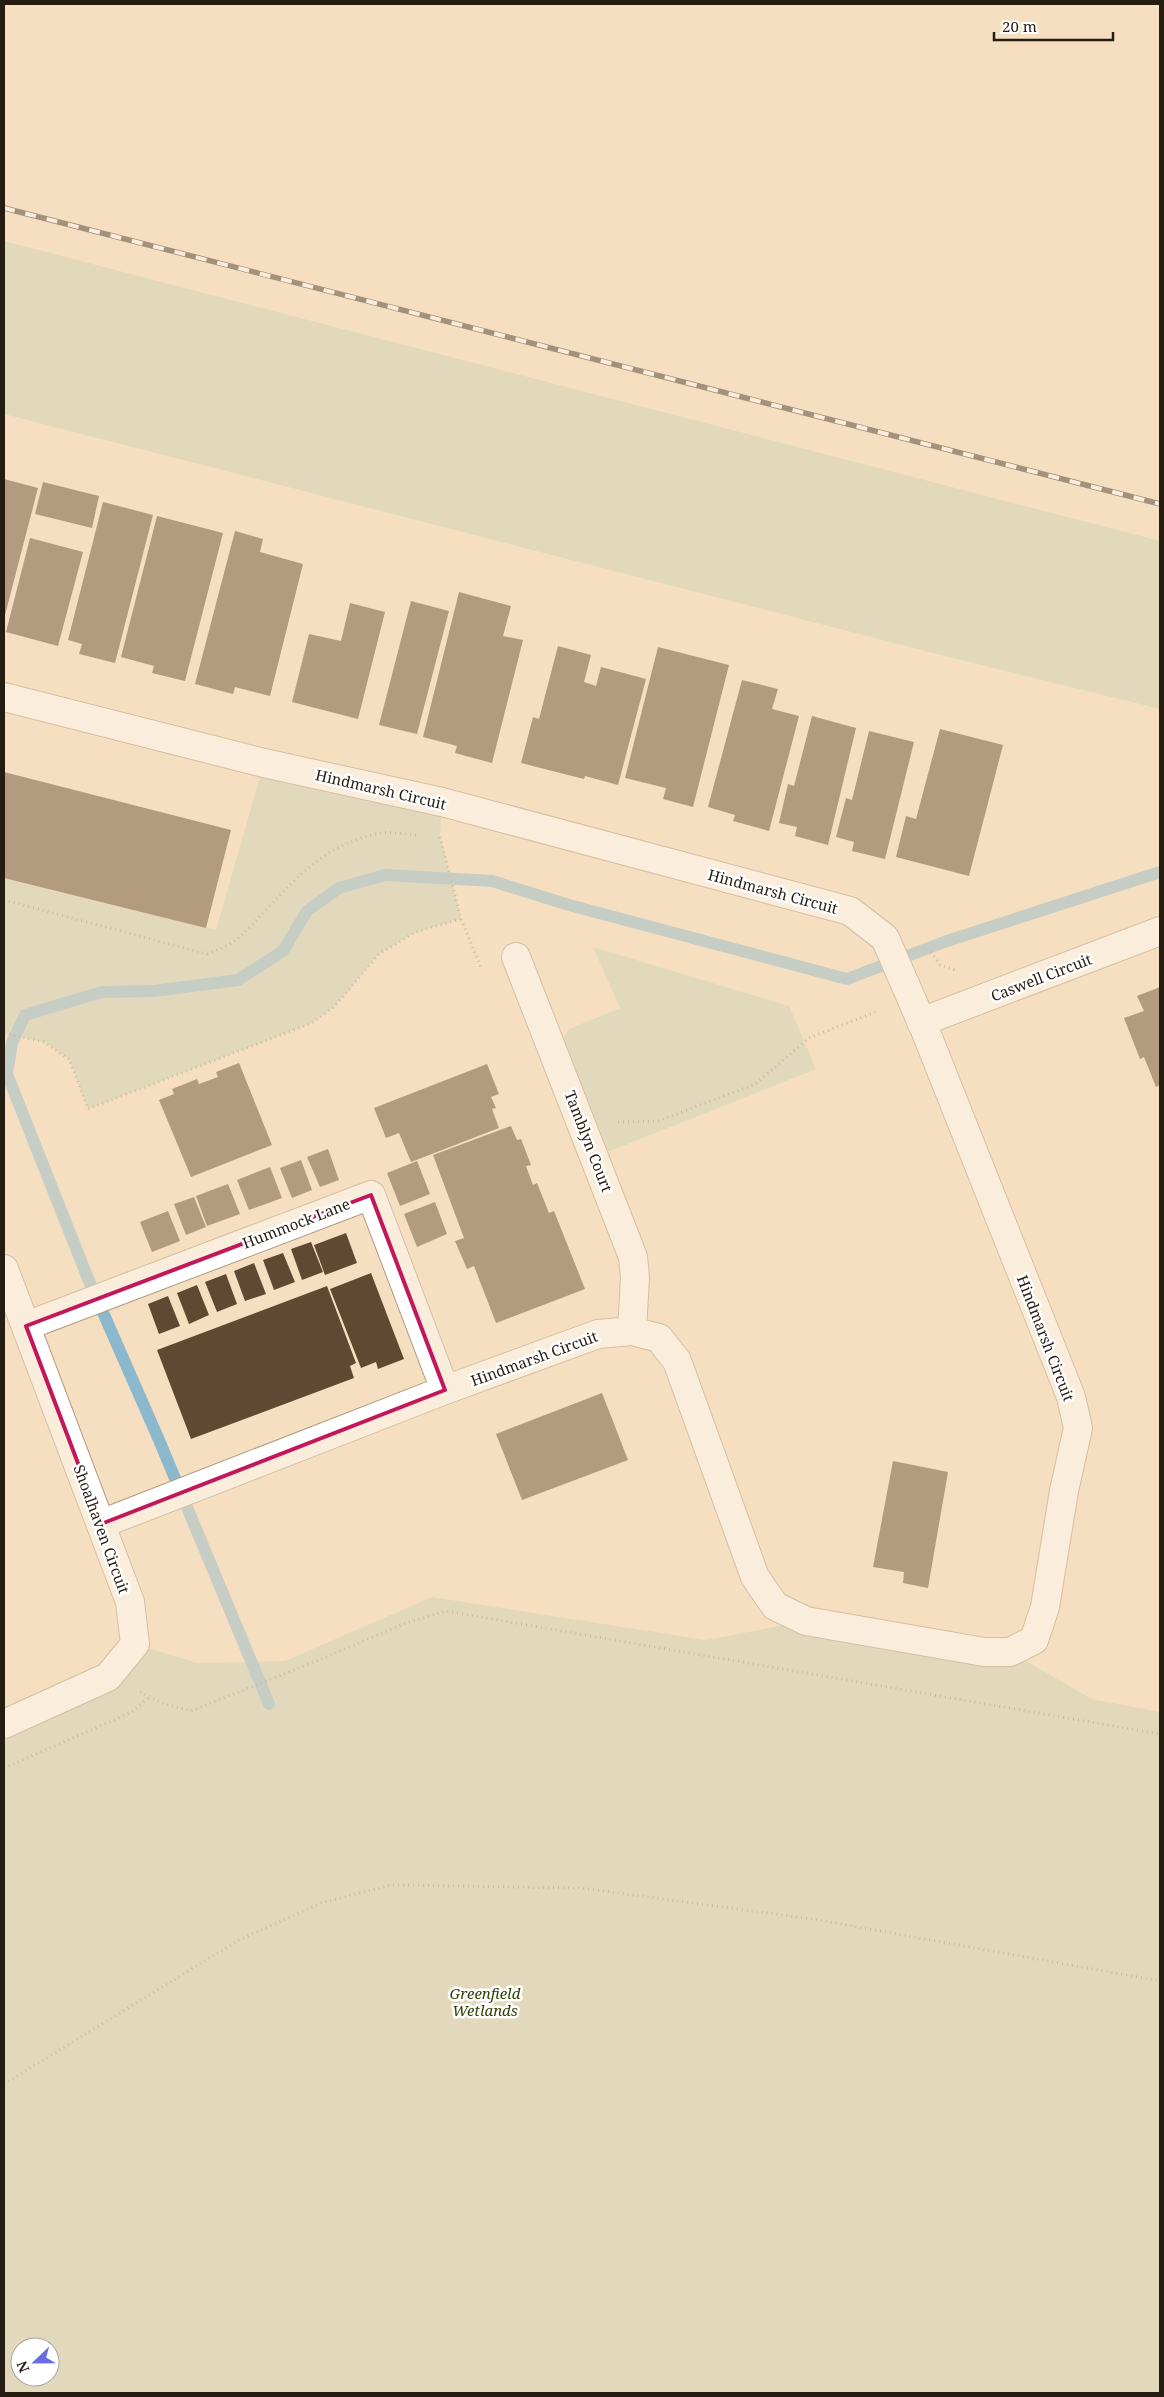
<svg xmlns="http://www.w3.org/2000/svg" width="1164" height="2397" viewBox="0 0 1164 2397" font-family="'Noto Serif',serif">
<style>
.green{fill:#c9d3bb;fill-rule:evenodd}
.lines{fill:none;stroke-linecap:round;stroke-linejoin:round}
.stream{stroke:#8bb8cd;stroke-width:12}
.building{fill:#604932}
.minor-casing{stroke:#af9a7d;stroke-width:30}
.path{stroke:#9e8e77;stroke-width:3;stroke-dasharray:1 4;stroke-linecap:butt}
.minor{stroke:#fff;stroke-width:28}
.rail-casing{stroke:#3e3427;stroke-width:5.5}
.rail{stroke:#fff;stroke-width:4;stroke-dasharray:11;stroke-linecap:butt}
.marked{fill:none;stroke:#c2185b;stroke-width:4;stroke-linejoin:round}
.labels{text-anchor:middle;dominant-baseline:central;stroke-width:5;stroke-linejoin:round;paint-order:stroke}
.street-label{font-size:15px;fill:#251d12;stroke:#fff}
.park-label{font-size:15px;font-style:italic;fill:#2e4002;stroke:#fff}
</style>
<rect width="100%" height="100%" fill="#f5dfc0"/>
<!-- green -->
<path class="green" d="M4 241 1160 541V709L941 655 4 414Z
M264 763 442 802 440 835 461 919 416 932 379 954 335 1006 312 1023 88 1109 69 1059 44 1042 4 1033V878L216 930Z
M593 947 789 1006 816 1069 600 1155 561 1056 563 1039 569 1029 620 1008Z
M432 1597 706 1640 806 1621 1010 1652 1092 1699 1160 1712V2393H4V1724L135 1644 197 1663 285 1661ZM20 2347H50V2377H20Z"/>
<g class="lines">
<!-- stream -->
<path class="stream" d="M269 1704 159 1440 87 1276 7 1074 12 1043 25 1015 102 992 154 991 238 980 283 951 307 911 339 888 385 875 492 881 569 905 847 979 944 942 1160 872"/>
</g>
<!-- building -->
<path class="building" d="M4 479 38 488 4 619Z
M43 482 99 496 92 528 35 514Z
M103 502 153 515 115 663 79 654 82 644 68 640Z
M157 516 223 533 185 681 152 673 154 666 121 657Z
M235 531 263 539 260 552 303 564 270 696 235 687 233 694 195 684Z
M30 538 83 552 58 646 6 632Z
M459 592 511 606 503 636 523 640 492 763 455 753 457 746 423 737Z
M411 601 449 611 417 734 379 725Z
M350 603 385 612 358 719 292 702 309 634 341 641Z
M558 646 591 655 584 682 596 686 601 667 646 679 618 785 585 776 584 779 521 763 533 717 539 719Z
M658 647 729 665 693 807 663 799 666 788 625 778Z
M742 680 778 689 772 709 799 716 769 831 733 821 735 815 708 807Z
M812 716 856 728 828 845 795 836 797 827 779 823 788 784 794 786Z
M940 729 1003 745 969 876 896 857 906 816 916 819Z
M869 731 914 742 885 859 852 851 854 842 836 837 846 798 852 800Z
M4 772 231 830 206 928 4 878Z
M1160 987V1085L1156 1087 1144 1057 1140 1059 1124 1018 1144 1011 1137 996Z
M239 1063 272 1145 191 1177 159 1100 174 1094 172 1089 197 1079 199 1084 218 1077 216 1072Z
M487 1064 499 1094 491 1097 496 1108 492 1109 499 1128 411 1162 399 1133 386 1138 374 1108Z
M511 1126 517 1140 521 1139 531 1165 526 1166 533 1185 537 1183 549 1213 554 1211 585 1289 496 1323 474 1266 467 1269 455 1241 464 1238 433 1155Z
M328 1149 339 1180 320 1187 307 1157Z
M301 1160 312 1190 292 1198 280 1168Z
M417 1161 430 1194 400 1206 387 1173Z
M270 1167 282 1198 249 1210 237 1180Z
M228 1184 240 1214 207 1226 196 1196Z
M194 1197 206 1227 186 1235 174 1204Z
M435 1202 447 1234 417 1247 404 1214Z
M168 1211 180 1241 152 1252 140 1222Z
M346 1233 357 1263 325 1275 314 1245Z
M311 1242 323 1272 302 1280 291 1249Z
M283 1253 295 1282 274 1290 263 1260Z
M254 1263 266 1294 245 1301 234 1271Z
M371 1273 404 1359 378 1369 376 1362 361 1368 330 1289Z
M226 1274 237 1304 217 1312 205 1282Z
M197 1285 209 1315 189 1324 177 1293Z
M327 1286 356 1363 350 1366 354 1378 191 1439 157 1350Z
M168 1296 180 1326 159 1334 148 1304Z
M602 1393 628 1460 522 1500 496 1434Z
M893 1461 948 1472 928 1588 903 1583 904 1572 873 1567Z"/>
<g class="lines">
<!-- minor casing -->
<g class="minor-casing">
<path id="minor" d="M4 697 264 763 442 802 850 911 885 938 925 1030 1071 1397 1078 1428 1064 1491 1045 1607 1034 1640 1010 1652H984L806 1621 775 1606 755 1577 677 1361 659 1338 632 1331 598 1334 445 1390 101 1524
M516 957 633 1257 635 1277 632 1331
M921 1022 1160 931
M4 1269 130 1602 135 1644 108 1677 4 1724
M26 1326 371 1195 445 1390"/>
</g>
<!-- path -->
<path class="path" d="M440 837 461 919 481 967
M4 900 207 954C238 944 246 931 267 909 298 875 329 844 376 834 389 831 405 834 418 835
M931 952 940 965 955 970
M4 1033 44 1042 69 1059 88 1109 312 1023 335 1006 379 954 416 932 461 919
M618 1122 658 1121 755 1084 809 1038 878 1011
M140 1692 162 1703 191 1711 314 1662 406 1623 446 1611 1160 1734
M4 1768 132 1712 150 1697
M4 2084 239 1940 321 1903 391 1885 580 1888 813 1919 1160 1981"/>
<!-- minor -->
<use href="#minor" class="minor"/>
<!-- rail casing -->
<g class="rail-casing">
<path id="rail" d="M4 208 1160 504"/>
</g>
<!-- rail -->
<use href="#rail" class="rail"/>
</g>
<!-- marked area -->
<path d="M0 0H1164V2397H0ZM371 1195 445 1390 101 1524 26 1326Z" fill="#f5dfc0" fill-opacity=".55" fill-rule="evenodd"/>
<path class="marked" d="M371 1195 445 1390 101 1524 26 1326Z"/>
<g class="labels">
<!-- street labels -->
<g class="street-label">
<text transform="translate(381 789) rotate(13)">Hindmarsh Circuit</text>
<text transform="translate(773 891) rotate(15)">Hindmarsh Circuit</text>
<text transform="translate(1041 977) rotate(-21)">Caswell Circuit</text>
<text transform="translate(589 1141) rotate(69)">Tamblyn Court</text>
<text transform="translate(296 1223) rotate(-21)">Hummock Lane</text>
<text transform="translate(1046 1338) rotate(69)">Hindmarsh Circuit</text>
<text transform="translate(534 1358) rotate(-20)">Hindmarsh Circuit</text>
<text transform="translate(102 1529) rotate(70)">Shoalhaven Circuit</text>
</g>
<!-- park labels -->
<g class="park-label">
<text x="485" y="1993">Greenfield<tspan x="485" dy="17">Wetlands</tspan></text>
</g>
</g>
<!-- border -->
<rect width="1164" height="2397" fill="none" stroke="#251d12" stroke-width="10"/>
<!-- north arrow -->
<g transform="translate(35 2362) rotate(248)"><circle r="24" fill="#ffffff" stroke="#a8a5a0"/>
<path d="M0-4L9 19L0 12L-9 19Z" fill="#696ce5"/>
<text y="-8" font-size="14" font-weight="bold" text-anchor="middle" fill="#251d12">N</text>
</g>
<!-- scale -->
<path d="M994 32v8h119v-8" fill="none" stroke="#251d12" stroke-width="2.5"/>
<text x="1002" y="32" font-size="15" fill="#251d12" stroke="#ffffff" stroke-width="4" paint-order="stroke">20 m</text>
</svg>
